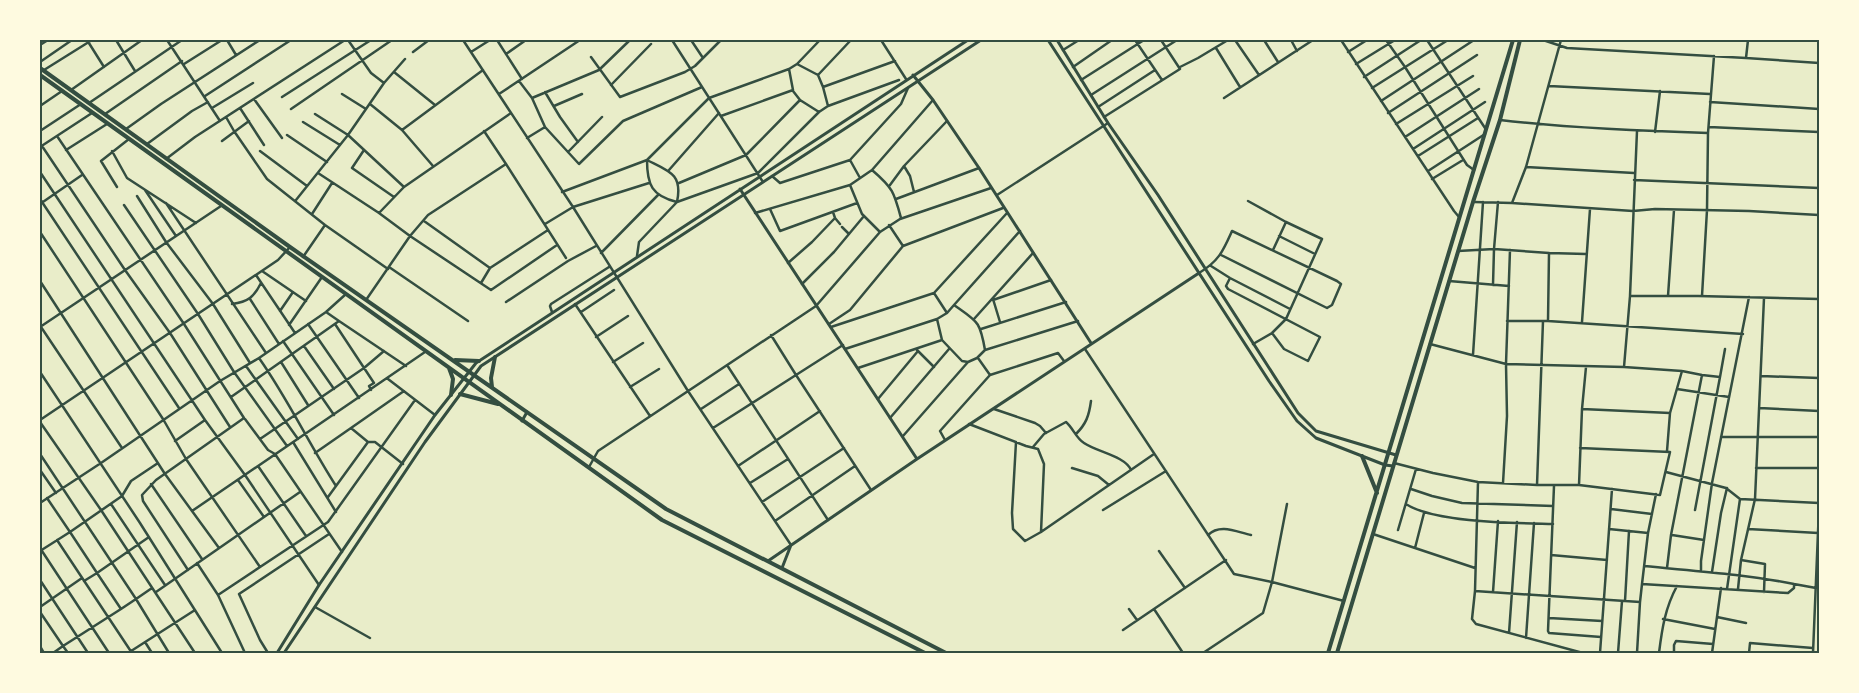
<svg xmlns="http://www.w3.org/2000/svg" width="1859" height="693" viewBox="0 0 1859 693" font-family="'Crimson Pro',serif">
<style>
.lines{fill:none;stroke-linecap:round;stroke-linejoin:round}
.minor{stroke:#344e41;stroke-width:2.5}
.tertiary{stroke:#344e41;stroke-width:3}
.secondary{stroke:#344e41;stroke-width:4}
.neatline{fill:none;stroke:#344e41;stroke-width:2}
</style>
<rect width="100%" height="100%" fill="#e9edc9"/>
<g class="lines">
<!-- minor -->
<path class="minor" d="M87 40 104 67
M116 40 135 71
M167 40 220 121
M227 40 236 55
M348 40 371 73 384 83
M463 40 573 207 688 391 791 545
M497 40 522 79
M672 40 763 182
M691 40 703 58
M881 40 906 79
M1135 40 1162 80
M1235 40 1259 75
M1264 40 1278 62
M1291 40 1297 51
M1341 40 1454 211 1459 217
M1386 40 1405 67 1467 165 1474 170
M1427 40 1485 128
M1543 40 1567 48 1746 58 1748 40
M1561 40 1526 167 1512 203 1633 211 1655 209 1749 211 1819 215
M40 45 48 40
M1216 48 1240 87
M1063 50 1079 40
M413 52 429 40
M471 52 490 40
M1348 52 1367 40
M506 54 526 40
M591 57 620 97 685 72 695 66 721 40
M1746 58 1819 63
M40 62 72 40
M184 64 222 40
M1356 64 1395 40
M1073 67 1112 40
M1180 67 1198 58 1228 40
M789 69 797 64 820 40
M44 70 92 40
M394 72 435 105
M818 75 851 40
M1364 77 1421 40
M1081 80 1144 40
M519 81 532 98 599 70 630 40
M611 85 651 44
M1549 86 1710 94
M823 87 895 61
M1372 88 1448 40
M71 90 142 40
M793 91 800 100 819 112
M545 92 560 117 578 142
M342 94 366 109
M499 94 580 40
M1091 95 1177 40
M205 96 291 40
M282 97 371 40
M1224 98 1313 40
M254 99 282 138
M1381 101 1474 40
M1710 102 1819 109
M89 103 182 40
M370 104 402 130 433 166
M40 106 62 91
M554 106 582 94
M828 106 899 80
M1098 107 1155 70
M212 108 253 83
M240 108 264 145
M291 109 392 40
M511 113 404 187 379 213 410 236 491 290 557 245
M1388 113 1477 55
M105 114 182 61
M315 114 348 135 404 187
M226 117 234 131 267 179 325 225 388 269
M1104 117 1180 69 1161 40
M1500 120C1569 128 1639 131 1708 133L1707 210 1702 296
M303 122 340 145
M1396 124 1473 76
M545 127 579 164 623 121 702 87
M1709 127 1819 132
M126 129 161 104 260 40
M402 130 483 70
M40 131 81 104
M1637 131 1630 296H1698L1819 299
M1655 132 1660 91
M1708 133 1714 56
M287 135 327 162
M57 136 184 324 244 418 156 480 142 495 143 501 188 570
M1405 137 1479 89
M527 138 545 127 532 98
M222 141 249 121
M147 144 192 111 208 102
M42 146 125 270 170 333 230 427
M40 147 92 113
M1413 149 1485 102
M66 150 107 124
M364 150 352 168 394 197
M112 151 127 178 196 223
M260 151 307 186
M568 152 602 117
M1418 156 1478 118
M166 159 195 137 345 40
M647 160C669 171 683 174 677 202 652 196 647 185 647 160Z
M850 160 901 104 908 88
M506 164 566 258
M904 166 910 176 914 192
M1526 167 1634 173
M669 170 719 113
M872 170 933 100
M1428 171 1485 134
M40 172 205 420 245 475 319 585
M318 173 379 213
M772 176 780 183 850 160 860 178
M1432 179 1463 160
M1634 180 1819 188
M679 183 746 155 800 100
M890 185 904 166 947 121
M117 187 101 161 129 139
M145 190 176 236
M562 192 647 160 709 98 789 69 793 90 721 116
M997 195 1108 123
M137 196 166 242 213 304 250 363
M40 199 179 408
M896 199 979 168
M296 200 348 135 384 83 405 59
M1248 201 1286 222 1322 239 1286 319 1272 333 1253 344
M1474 202 1512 203
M1498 202 1494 249 1549 253 1548 321 1743 334
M166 203 266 353
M40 204 82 175
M124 205 198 314 234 372 287 446
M770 209 780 231 857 203
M755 213 850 185
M312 214 332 183
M835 218 840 224
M424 221 490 268
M545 224 573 207 649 183
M889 225 903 246
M842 227 849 234
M40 232 163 419 186 459 260 567
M880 232 862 214 850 185 872 170C893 188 894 192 901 218
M1279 236 1315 254
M1273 250 1286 222
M1458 251 1494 249 1493 285
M601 253 658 195
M1549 253 1586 254
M637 256 639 242 677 202 758 173 819 112 828 106 823 87 818 75 797 64
M303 257 325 225
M788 263 812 242 835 218 833 212
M1211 266 1230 278 1290 309
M389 267 468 321
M262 271 306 301
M1199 273C1219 261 1223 251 1232 231L1337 281 1341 284 1332 305 1327 308 1221 255
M256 275 295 333
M1230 278 1226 286 1228 289 1320 337 1308 361 1284 349 1272 333
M40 281 165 474 192 511 425 352
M1449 281 1509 286
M481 283 490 268 548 230
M802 284 834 252 864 216
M934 293 947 313
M1668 296 1674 210
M250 299 279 344
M993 299 1000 322
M366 300 410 236 428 215 506 164 484 131
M993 300 1051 280
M506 302 568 261 596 246
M232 304C248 302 254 297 261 283
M575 304 650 416
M954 305 1020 231
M280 311 293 292
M552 312 550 306 551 304 609 267
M581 312 614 290
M974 319 1033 253
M339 321 406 366
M1507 321H1548
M1582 322 1590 209
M308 324 359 398
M335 324 374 383 369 386 371 390
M829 324 850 310 903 246 1003 208
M289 325 322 277
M40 327 221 206
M41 327 122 448
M831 327 934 293 1007 213
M981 329 1066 302
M596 337 628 316
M283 341 334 415
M1430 344 1506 364 1624 367 1630 296
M843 345 796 375 871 490
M304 346 334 389
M845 349 937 319
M1085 349 1234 574 1272 582 1344 601
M917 350 934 367
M985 350C980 321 978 322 954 305L947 313 937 319 942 340 962 361 968 362 977 358 985 350 1078 321
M1473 355 1483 202
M259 358C288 399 309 444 336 486
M978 358 990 375
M281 362 308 405
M613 362 643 343
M727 365 828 520
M246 366 298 439
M1586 367 1582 409 1670 413 1682 371 1624 367
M858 368 942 340
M1682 371 1702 375 1720 377 1725 349
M40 372 140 523 222 653
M1761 376 1819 378
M388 379 435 415
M630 387 659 369
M1677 389 1729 397
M231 397 339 321 326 312
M878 399 918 351
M1759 408 1819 411
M701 409 739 384
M994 409 1035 423 1040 426 1046 433
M890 418 949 349
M245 419 268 450 275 454 342 552
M40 420 278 260 290 247
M40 422 101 510 195 653
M969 424 1026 446 1038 449 1044 464 1041 532 1154 454
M351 428 404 391
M713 428 796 375 771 335
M1076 434C1086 424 1089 416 1091 401
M903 436 968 362
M1721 437H1819
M260 439 364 368 384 351
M945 440 940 431 990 375 1058 353 1064 361
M175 441 205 420
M293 442 336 512
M1016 442 1012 513 1013 529 1025 541 1041 532
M1033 447 1044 434 1066 422C1073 428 1076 438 1084 443 1097 452 1125 456 1131 470
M1667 451 1670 413
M315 453 351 428 368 442
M40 454 136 599 152 588
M1394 463 1433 473 1478 482 1537 485H1579L1660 495 1670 452 1580 448
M258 466 306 536
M738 466 820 411
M589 467 598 451 816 306 880 232 900 219 991 188
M1072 468 1098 476 1109 485
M1756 468H1819
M40 470 56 493
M1666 472 1726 488 1740 499 1819 503
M238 480 264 517
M1478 482 1475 591 1640 602
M750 483 788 459
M1503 483 1507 416 1506 364 1510 250
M151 484 202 559
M1537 485 1543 321
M1579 485 1582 409
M1554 486 1548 631 1549 633 1601 637
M1411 489 1432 496 1462 503 1553 506
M328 497 368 442H375L403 464
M762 502 844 448
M40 503 101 463 220 381 259 358 326 312 346 294
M111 504 165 585
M1406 504C1435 523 1517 523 1553 524
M1611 509 1652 514
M1103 510 1166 471
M1695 510 1720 377
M192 511 219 548
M775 521 855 466
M1609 529 1648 533
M1748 529 1818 533
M1398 530 1416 469
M1373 534 1475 568
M1208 535C1220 523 1237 532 1251 535
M1672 535 1704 540
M149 537 97 573 70 532 122 496 131 481 158 463
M57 540 132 653
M40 548 109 653
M1415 548 1424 513
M40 551 70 532 47 498
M1159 551 1185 588
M1551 555 1607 560
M1741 560 1765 564 1764 592
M197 563 218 595 245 653
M1667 568 1671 535 1702 375
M1701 570V561L1712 483 1749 297
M1712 572 1721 513 1727 488
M40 580 88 653
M84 581 97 573 121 609 136 599 169 653
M1642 584 1648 533 1656 494
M1794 584 1816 588
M1727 589 1740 499
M1738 589 1741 560 1755 499 1764 298
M1475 591 1472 619 1476 624 1583 653
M156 592 300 492
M1493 592 1498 521
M218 595 328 522 415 400
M1625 601 1629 531
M40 607 82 578
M315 607 370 638
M1129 609 1137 620
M1154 609 1183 653
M40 612 63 646 121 609
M1717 617 1746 623
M1549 618 1602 621
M1663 619 1715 629
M1123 630 1226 560
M1509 633 1517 522
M1526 638 1534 523
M145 642 152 653
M40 646 44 653
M53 653 63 646 68 653
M128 653 195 610
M268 653 260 640 239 594 329 534
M1203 653 1263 613 1272 582 1287 504
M1600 653 1612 489
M1618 653 1622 601
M1637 653 1640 602 1642 584 1788 593 1794 588V584C1744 574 1694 571 1644 566
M1659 653C1662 629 1665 608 1677 586
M1674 653V645L1676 641 1713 644
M1712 653 1721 588
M1749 653 1750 643 1813 648
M1813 653 1819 508"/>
<!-- tertiary -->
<path class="tertiary" d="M1048 40 1269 381 1297 421 1316 438 1385 465 1393 466
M1057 40 1108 123 1158 195 1298 413 1316 431 1396 455
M913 75 933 100 979 168 1091 343
M740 189 917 459
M522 421 527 412
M768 561 917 459 1199 273
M782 568 791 545
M277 653 319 585 435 415 476 363 968 40
M284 653 425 442 481 366 981 40"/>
<!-- secondary -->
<path class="secondary" d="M40 68 290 247 666 509 946 653
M40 75 662 520 925 653
M455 360 479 361
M449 368 453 379 451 395
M492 387 491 378 495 357
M460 394 498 404
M1362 456 1377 493
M1328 653 1513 40
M1337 653 1473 202 1500 120 1520 40"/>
</g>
<!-- border -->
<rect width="1859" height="693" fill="none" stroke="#fefae0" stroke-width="82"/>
<rect x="41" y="41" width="1777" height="611" class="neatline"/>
</svg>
